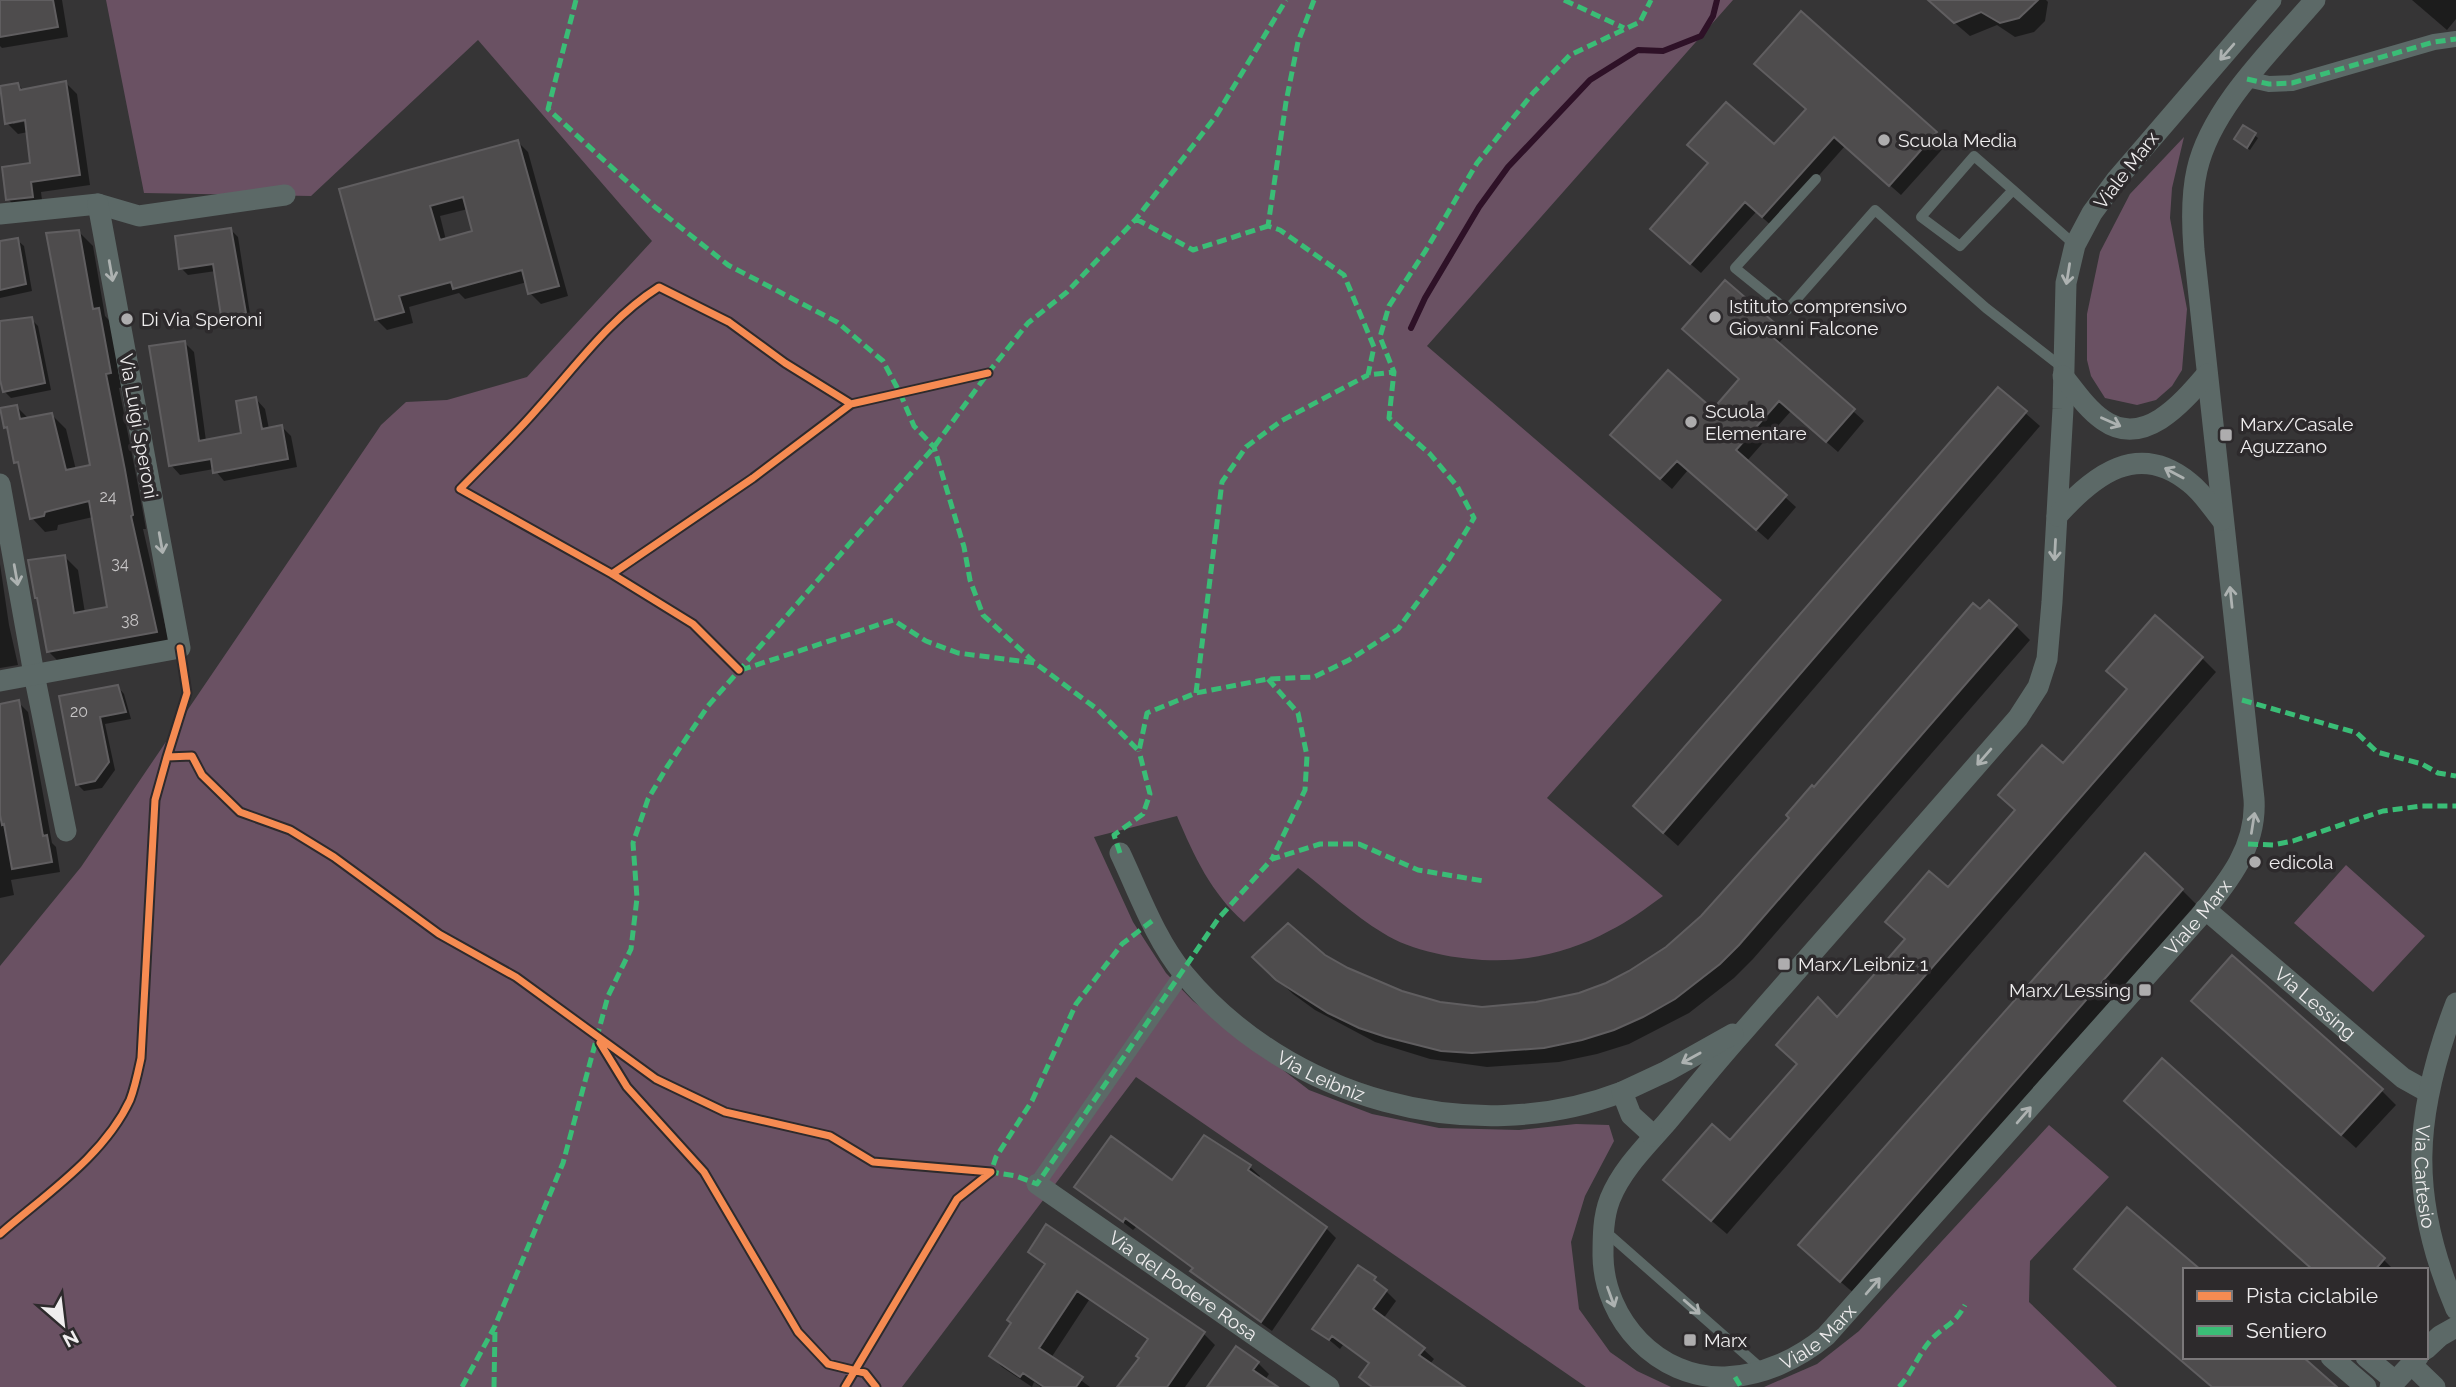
<svg xmlns="http://www.w3.org/2000/svg" width="2456" height="1387" viewBox="0 0 2456 1387" font-family="Raleway,sans-serif">
<style>
.green{fill:#6a5163}
.shadow{fill:#0007;fill-rule:evenodd}
.lines{fill:none;stroke-linecap:round;stroke-linejoin:round}
.stream{stroke:#2e1127;stroke-width:6}
.building{fill:#4e4c4d;stroke:#605e60;stroke-width:2;fill-rule:evenodd}
.service{stroke:#5c6967;stroke-width:10}
.pedestrian{stroke:#5c6967;stroke-width:16}
.minor{stroke:#5c6967;stroke-width:21}
.quiet{stroke:#3abd76;stroke-width:5;stroke-dasharray:10 5;stroke-linecap:butt}
.cycleway-casing{stroke:#2d2a2c;stroke-width:11}
.cycleway{stroke:#f68b52;stroke-width:7}
.oneway{stroke:#adb2b1}
.poi-dot{fill:#aeadae;stroke:#2d2a2c;stroke-width:2.5}
.labels{text-anchor:middle;dominant-baseline:central;stroke-width:7;stroke-linejoin:round;paint-order:stroke}
.number-label{font-size:16px;fill:#c7c5c6}
.poi-label{font-size:19px;fill:#efedee;stroke:#2d2a2c;text-anchor:start}
.street-label{font-size:19px;fill:#efedee;stroke:#2d2a2c}
</style>
<rect width="100%" height="100%" fill="#363536"/>
<!-- green -->
<path class="green" d="M106 0H1733L1427 346 1722 600 1547 798 1663 896C1645 909 1629 921 1609 931 1586 944 1555 954 1528 958 1487 965 1418 956 1383 933 1353 915 1326 889 1298 868L1244 922C1211 893 1194 856 1177 816L1094 837 1133 922 1166 973 1193 1001 1309 1090 1372 1114 1439 1128 1519 1130 1576 1124 1609 1125 1614 1141 1585 1196 1571 1242 1579 1309 1610 1352 1637 1371 1671 1387H1586L1136 1077 902 1387H0V966L81 867 381 425 406 402 447 400 527 377 652 241 478 40 311 196 144 193Z
M2184 137 2172 188 2170 218 2187 309 2182 370 2172 386 2156 400 2137 405 2105 398 2091 376 2087 360V314L2100 252 2130 194Z
M2346 865 2425 936 2373 992 2294 923Z
M2049 1125 2109 1177 2030 1261 2029 1302 2117 1387H1764L1817 1364 1859 1331Z"/>
<!-- shadow -->
<path class="shadow" d="M0 0H62L68 37 2 48 0 46Z
M1928 0H2046L2048 2 2045 21 2034 32 2015 37 1997 25 1970 36Z
M2412 0H2456V19L2447 30Z
M1801 13 1947 144 1901 195 1845 146 1773 227 1756 212 1701 273 1662 239 1774 146 1807 110Z
M66 83 77 94 90 185 41 192 43 208 19 210 8 199 32 165 28 132 18 134 7 123 18 84 24 91ZM33 117V120L13 124V121Z
M2244 127 2258 138 2250 150 2239 142Z
M518 142 528 152 568 296 541 304 530 293 527 282 465 299 459 293 409 307 413 323 387 330 376 319 341 190ZM468 209 474 233 446 240 440 216Z
M231 230 238 237 251 320 230 322 223 316 216 271 188 275 181 268Z
M79 232 93 246 105 316 112 323 124 387 119 388 138 485 146 529H143L170 646 62 665 48 651 40 601 36 598 64 556 78 570 85 613 109 609 93 517 58 525 57 530 45 532 32 518 21 467 16 462 10 431 6 427 17 407 29 419 52 415 66 429 76 470 92 466Z
M17 240 24 246 32 291 0 298V242Z
M31 319 38 326 51 390 11 398 4 391 0 369V323Z
M1775 325 1785 336 1778 344 1864 421 1838 452 1791 411 1746 462 1796 507 1768 540 1688 470 1672 489 1623 446 1713 411 1741 380 1695 339Z
M185 343 194 352 206 441 243 434 256 399 265 409 269 429 282 427 291 436 297 467 224 481 214 469 180 475 171 465Z
M1998 389 2040 426 1678 846 1649 820Z
M0 564 9 625 18 665 0 668Z
M1981 612 2016 626 2030 640 1753 959 1734 978 1689 1013 1629 1044 1597 1054 1559 1062 1487 1067 1430 1059 1375 1042 1315 1010 1293 994 1254 957 1324 956 1347 969 1402 993 1439 1004 1482 1009 1537 1004 1580 995 1607 984 1667 949 1702 917 1815 790Z
M2202 658 2216 672 1727 1234 1680 1194 1731 1143 1906 940 1887 922 1948 890 2063 766 2129 690Z
M118 687 124 694 131 719 105 724 115 770 102 788 84 791 77 784 61 697Z
M18 702 28 712 52 843 56 847 60 872 11 880 14 895 0 898V706Z
M2182 890 2196 904 1856 1295 1814 1259Z
M2208 1015 2381 1090 2396 1105 2356 1148Z
M2162 1061 2384 1260 2394 1270H2313Z
M1205 1137 1250 1167 1260 1176 1258 1179 1326 1228 1336 1238 1272 1331 1202 1281 1193 1271 1194 1269 1136 1227 1133 1230 1077 1187 1173 1183Z
M1047 1226 1204 1334 1215 1345 1185 1387H1119L1141 1359 1149 1341 1089 1300 1051 1358 1090 1387H1041L1034 1382 1032 1387 1002 1367 991 1356 1013 1323 1045 1266 1030 1252Z
M1374 1279 1396 1301 1383 1319 1423 1349 1434 1359 1430 1364 1462 1387H1371L1361 1377 1370 1364 1343 1345 1340 1349 1315 1328Z
M1258 1363 1269 1374 1265 1380 1274 1387H1209Z"/>
<g class="lines">
<!-- stream -->
<path class="stream" d="M1411 328 1425 298 1479 207 1508 167 1590 80 1638 50 1663 51 1701 36 1713 16 1717 0"/>
</g>
<!-- building -->
<path class="building" d="M0 0H53L58 27 0 37Z
M1928 0H2038L2019 18 2000 23 1981 12 1954 23Z
M1801 11 1937 132 1889 186 1834 137 1762 217 1745 202 1690 264 1650 229 1708 163 1687 145 1726 102 1774 144 1806 109 1754 64Z
M66 81 80 175 31 182 33 197 6 200 2 167 30 163 25 120 5 124 0 86 18 83 20 90Z
M2243 125 2256 133 2247 148 2234 139Z
M518 140 559 286 528 294 522 270 453 289 451 282 399 296 404 312 375 320 339 189ZM463 197 472 231 440 240 430 206Z
M231 228 246 313 221 316 213 264 179 269 175 236Z
M79 230 93 309 99 308 111 373 106 374 125 470 133 515 131 516 157 632 47 652 37 598H35L28 560 65 555 74 613 107 607 89 501 45 512 44 516 30 519 18 462 14 463 7 427 4 428 0 408 17 405 20 419 52 413 66 470 90 465 46 233Z
M18 238 26 284 0 290V241Z
M1725 280 1776 324 1768 333 1855 409 1826 442 1779 401 1736 450 1787 495 1756 530 1677 461 1660 479 1610 435 1668 370 1713 409 1739 379 1682 329Z
M32 317 45 383 3 392 0 380V321Z
M185 341 199 441 241 433 236 401 256 397 262 429 282 425 288 459 213 473 211 459 169 466 149 346Z
M1998 387 2027 411 1663 833 1633 806Z
M1989 600 2017 625 1739 945 1720 964 1675 999 1643 1017 1614 1030 1582 1040 1544 1048 1472 1053 1441 1051 1386 1037 1359 1028 1328 1013 1276 980 1252 957 1288 923 1325 955 1348 968 1402 991 1440 1002 1482 1007 1536 1002 1579 993 1606 983 1629 971 1666 947 1701 916 1789 818 1786 815 1812 785 1814 787 1973 603 1980 609Z
M2155 615 2203 657 1711 1221 1663 1180 1712 1124 1730 1140 1797 1064 1776 1045 1818 997 1837 1017 1905 939 1885 922 1929 871 1948 887 2015 810 1998 795 2042 745 2063 763 2127 689 2106 671Z
M118 685 126 712 100 717 109 762 95 781 76 785 59 696Z
M19 700 43 836 47 835 52 862 12 869 4 824 2 825 0 815V704Z
M2145 853 2183 889 1840 1282 1798 1245Z
M2232 955 2383 1089 2341 1135 2191 1001Z
M2162 1058 2385 1258 2375 1270H2313L2124 1101Z
M1204 1135 1251 1165 1248 1170 1327 1227 1261 1322 1190 1271 1193 1268 1125 1218 1123 1222 1074 1187 1111 1136 1172 1180Z
M2127 1207 2201 1270H2185V1357H2303L2337 1387H2212L2074 1269Z
M1046 1224 1205 1332 1167 1387H1117L1139 1358 1136 1356 1148 1339 1077 1291 1039 1348 1083 1377 1076 1387H1044L1023 1373 1020 1377 989 1356 1011 1323 1007 1320 1045 1264 1028 1252Z
M1358 1265 1376 1277 1374 1280 1387 1290 1373 1309 1425 1348 1419 1355 1465 1387H1372L1359 1377 1369 1363 1332 1336 1329 1340 1312 1329Z
M1236 1346 1259 1362 1253 1370 1278 1387H1207Z"/>
<g class="lines">
<!-- service -->
<path class="service" d="M1816 179 1735 268 1787 310 1875 210 1986 308 2063 368
M2013 190 1974 156 1921 217 1960 246 2013 190 2075 245
M1605 1231 1763 1370"/>
<!-- pedestrian -->
<path class="pedestrian" d="M2247 79 2269 84 2292 83 2434 42 2456 39
M1037 1184 1183 973"/>
<!-- minor -->
<g class="minor">
<path id="s1" d="M2271 0 2117 179 2092 213 2075 245 2066 283 2063 409 2052 602 2047 659 2038 687 2018 718C1926 823 1835 928 1742 1033 1716 1062 1692 1092 1667 1122 1647 1145 1622 1169 1610 1199 1603 1217 1603 1237 1603 1256 1604 1320 1658 1379 1725 1377 1762 1376 1798 1359 1826 1336L2200 916C2229 881 2257 846 2254 799L2194 250C2192 224 2191 196 2197 170 2211 107 2274 48 2315 0"/>
<path d="M0 214 98 204 139 216 285 195"/>
<path d="M2063 376C2075 391 2087 409 2103 420 2144 449 2183 402 2207 374"/>
<path d="M0 484 34 674 66 831"/>
<path d="M2057 516C2094 475 2138 440 2190 483 2203 493 2212 508 2222 520"/>
<path d="M0 681 180 648 98 204"/>
<path id="s2" d="M1120 853C1139 893 1155 939 1184 974 1287 1098 1471 1150 1622 1092"/>
<path id="s3" d="M2205 909 2403 1078 2428 1092"/>
<path id="s4" d="M2456 1003C2413 1115 2408 1197 2456 1309"/>
<path d="M1654 1136 1631 1115 1622 1092 1667 1071 1733 1034"/>
<path id="s5" d="M1037 1184 1329 1387"/>
<path d="M2426 1349 2440 1336 2456 1327"/>
<path d="M2331 1357 2366 1387"/>
<path d="M2366 1357 2395 1381"/>
<path d="M2411 1364 2435 1387"/>
<path d="M2390 1387 2418 1357"/>
</g>
<!-- quiet -->
<path class="quiet" d="M576 0 548 109 655 207 728 265 837 322 883 361 900 393 914 426 934 447 964 547 970 580 983 615 1035 663
M1314 0 1298 42 1286 102 1268 226 1280 230 1344 275 1374 347 1368 375 1394 372 1380 337 1389 306 1426 250 1477 163 1533 93 1570 55 1640 22 1651 0
M1564 0 1624 28
M2247 79 2269 84 2292 83 2434 42 2456 39
M1136 219 1193 250 1268 226
M741 670 893 620 926 641 958 653 1035 663 1097 709 1139 751 1147 713 1196 693 1268 679 1314 677 1349 660 1398 629 1449 559 1474 518 1457 486 1430 454 1389 418 1394 372
M1268 679 1298 713 1307 756 1305 790 1272 859
M1196 693 1222 482 1246 447 1281 421 1368 375
M2242 700 2357 733 2377 752 2422 764 2438 773 2456 776
M2248 844 2273 845 2293 841 2383 811 2422 806H2456
M1120 853 1114 835 1143 814 1150 794 1139 751
M1152 921 1122 944 1076 1004 1032 1101 996 1157 991 1172 1016 1176 1037 1184 1218 919 1272 859 1320 844H1359L1418 870 1484 881
M1735 1377 1741 1387
M462 1387 495 1326 563 1163 608 996 631 949 637 898 633 843 648 799 667 767 708 706 934 447 988 373 1028 323 1067 292 1136 219 1216 116 1286 0
M494 1387 495 1328
M1899 1387C1912 1373 1918 1355 1930 1341 1944 1325 1953 1327 1965 1305"/>
<!-- cycleway casing -->
<g class="cycleway-casing">
<path id="cycleway" d="M612 574 753 478 851 404 988 373
M180 648 187 693 167 757 192 756 202 775 240 812 290 830 334 857 439 934 516 977 656 1079 725 1112 830 1136 873 1162 991 1172 957 1199 845 1387
M739 670 693 624 612 574 460 489C486 462 514 436 538 408 577 365 610 318 659 287L729 322 785 363 851 404
M600 1043 627 1087 704 1172 798 1332 828 1364 865 1373 876 1387
M0 1234C46 1194 104 1156 130 1100 135 1087 138 1072 141 1058L155 800 167 757"/>
</g>
<!-- cycleway -->
<use href="#cycleway" class="cycleway"/>
</g>
<!-- one-way arrows -->
<defs><path id="oneway-shaft" d="M-6 0H5M1.5-3L5.5 0L1.5 3" fill="none" stroke-width="1.6" stroke-linecap="round" stroke-linejoin="round" transform="scale(1.75)"/></defs>
<g class="oneway">
<use href="#oneway-shaft" transform="translate(2227 52) rotate(131)"/>
<use href="#oneway-shaft" transform="translate(111 271) rotate(80)"/>
<use href="#oneway-shaft" transform="translate(2068 274) rotate(99)"/>
<use href="#oneway-shaft" transform="translate(2111 422) rotate(24)"/>
<use href="#oneway-shaft" transform="translate(2174 473) rotate(-152)"/>
<use href="#oneway-shaft" transform="translate(161 543) rotate(80)"/>
<use href="#oneway-shaft" transform="translate(2055 550) rotate(93)"/>
<use href="#oneway-shaft" transform="translate(16 575) rotate(80)"/>
<use href="#oneway-shaft" transform="translate(2231 597) rotate(-96)"/>
<use href="#oneway-shaft" transform="translate(1984 757) rotate(131)"/>
<use href="#oneway-shaft" transform="translate(2253 823) rotate(-81)"/>
<use href="#oneway-shaft" transform="translate(1691 1058) rotate(151)"/>
<use href="#oneway-shaft" transform="translate(2024 1115) rotate(-49)"/>
<use href="#oneway-shaft" transform="translate(1873 1286) rotate(-49)"/>
<use href="#oneway-shaft" transform="translate(1611 1297) rotate(70)"/>
<use href="#oneway-shaft" transform="translate(1692 1307) rotate(41)"/>
</g>
<!-- markers -->
<g class="poi-dot">
<circle cx="1884" cy="140" r="7"/>
<circle cx="1715" cy="317" r="7"/>
<circle cx="127" cy="319" r="7"/>
<circle cx="1691" cy="422" r="7"/>
<rect x="2219" y="428" width="14" height="14" rx="3.5"/>
<circle cx="2255" cy="862" r="7"/>
<rect x="1777" y="957" width="14" height="14" rx="3.5"/>
<rect x="2138" y="983" width="14" height="14" rx="3.5"/>
<rect x="1683" y="1333" width="14" height="14" rx="3.5"/>
</g>
<g class="labels">
<!-- number labels -->
<g class="number-label">
<text x="108" y="496">24</text>
<text x="120" y="563">34</text>
<text x="130" y="620">38</text>
<text x="79" y="711">20</text>
</g>
<!-- poi labels -->
<g class="poi-label">
<text x="1898" y="140">Scuola Media</text>
<text x="1729" y="306">Istituto comprensivo<tspan x="1729" dy="22">Giovanni Falcone</tspan></text>
<text x="141" y="319">Di Via Speroni</text>
<text x="1705" y="411">Scuola<tspan x="1705" dy="22">Elementare</tspan></text>
<text x="2240" y="424">Marx/Casale<tspan x="2240" dy="22">Aguzzano</tspan></text>
<text x="2269" y="862">edicola</text>
<text x="1798" y="964">Marx/Leibniz 1</text>
<text x="2131" y="990" text-anchor="end">Marx/Lessing</text>
<text x="1704" y="1340">Marx</text>
</g>
<!-- street labels -->
<g class="street-label">
<text transform="translate(2126 170) rotate(-52)">Viale Marx</text>
<text transform="translate(139 426) rotate(80)">Via Luigi Speroni</text>
<text stroke="none"><textPath href="#s1" startOffset="2347">Viale Marx</textPath></text>
<text stroke="none"><textPath href="#s3" startOffset="145">Via Lessing</textPath></text>
<text stroke="none"><textPath href="#s2" startOffset="310">Via Leibniz</textPath></text>
<text stroke="none"><textPath href="#s4" startOffset="178">Via Cartesio</textPath></text>
<text stroke="none"><textPath href="#s5" startOffset="178">Via del Podere Rosa</textPath></text>
<text stroke="none"><textPath href="#s1" startOffset="1780">Viale Marx</textPath></text>
</g>
</g>
<!-- legend -->
<rect x="2183" y="1268" width="245" height="91" fill="#2d2a2c" stroke="#7b787a" stroke-width="2"/>
<rect x="2197" y="1291" width="35" height="10" fill="#f68b52" stroke="#7b787a" stroke-width="2"/>
<text x="2246" y="1303" font-size="21" fill="#efedee">Pista ciclabile</text>
<rect x="2197" y="1326" width="35" height="10" fill="#3abd76" stroke="#7b787a" stroke-width="2"/>
<text x="2246" y="1338" font-size="21" fill="#efedee">Sentiero</text>
<!-- north arrow -->
<g transform="translate(63 1324) rotate(152)" stroke="#2d2a2c" stroke-width="5" paint-order="stroke">
<path d="M0-5L12 26L0 18L-12 26Z" fill="#efedee"/>
<text y="-10" font-size="19" font-weight="bold" text-anchor="middle" fill="#efedee">N</text>
</g>
</svg>
